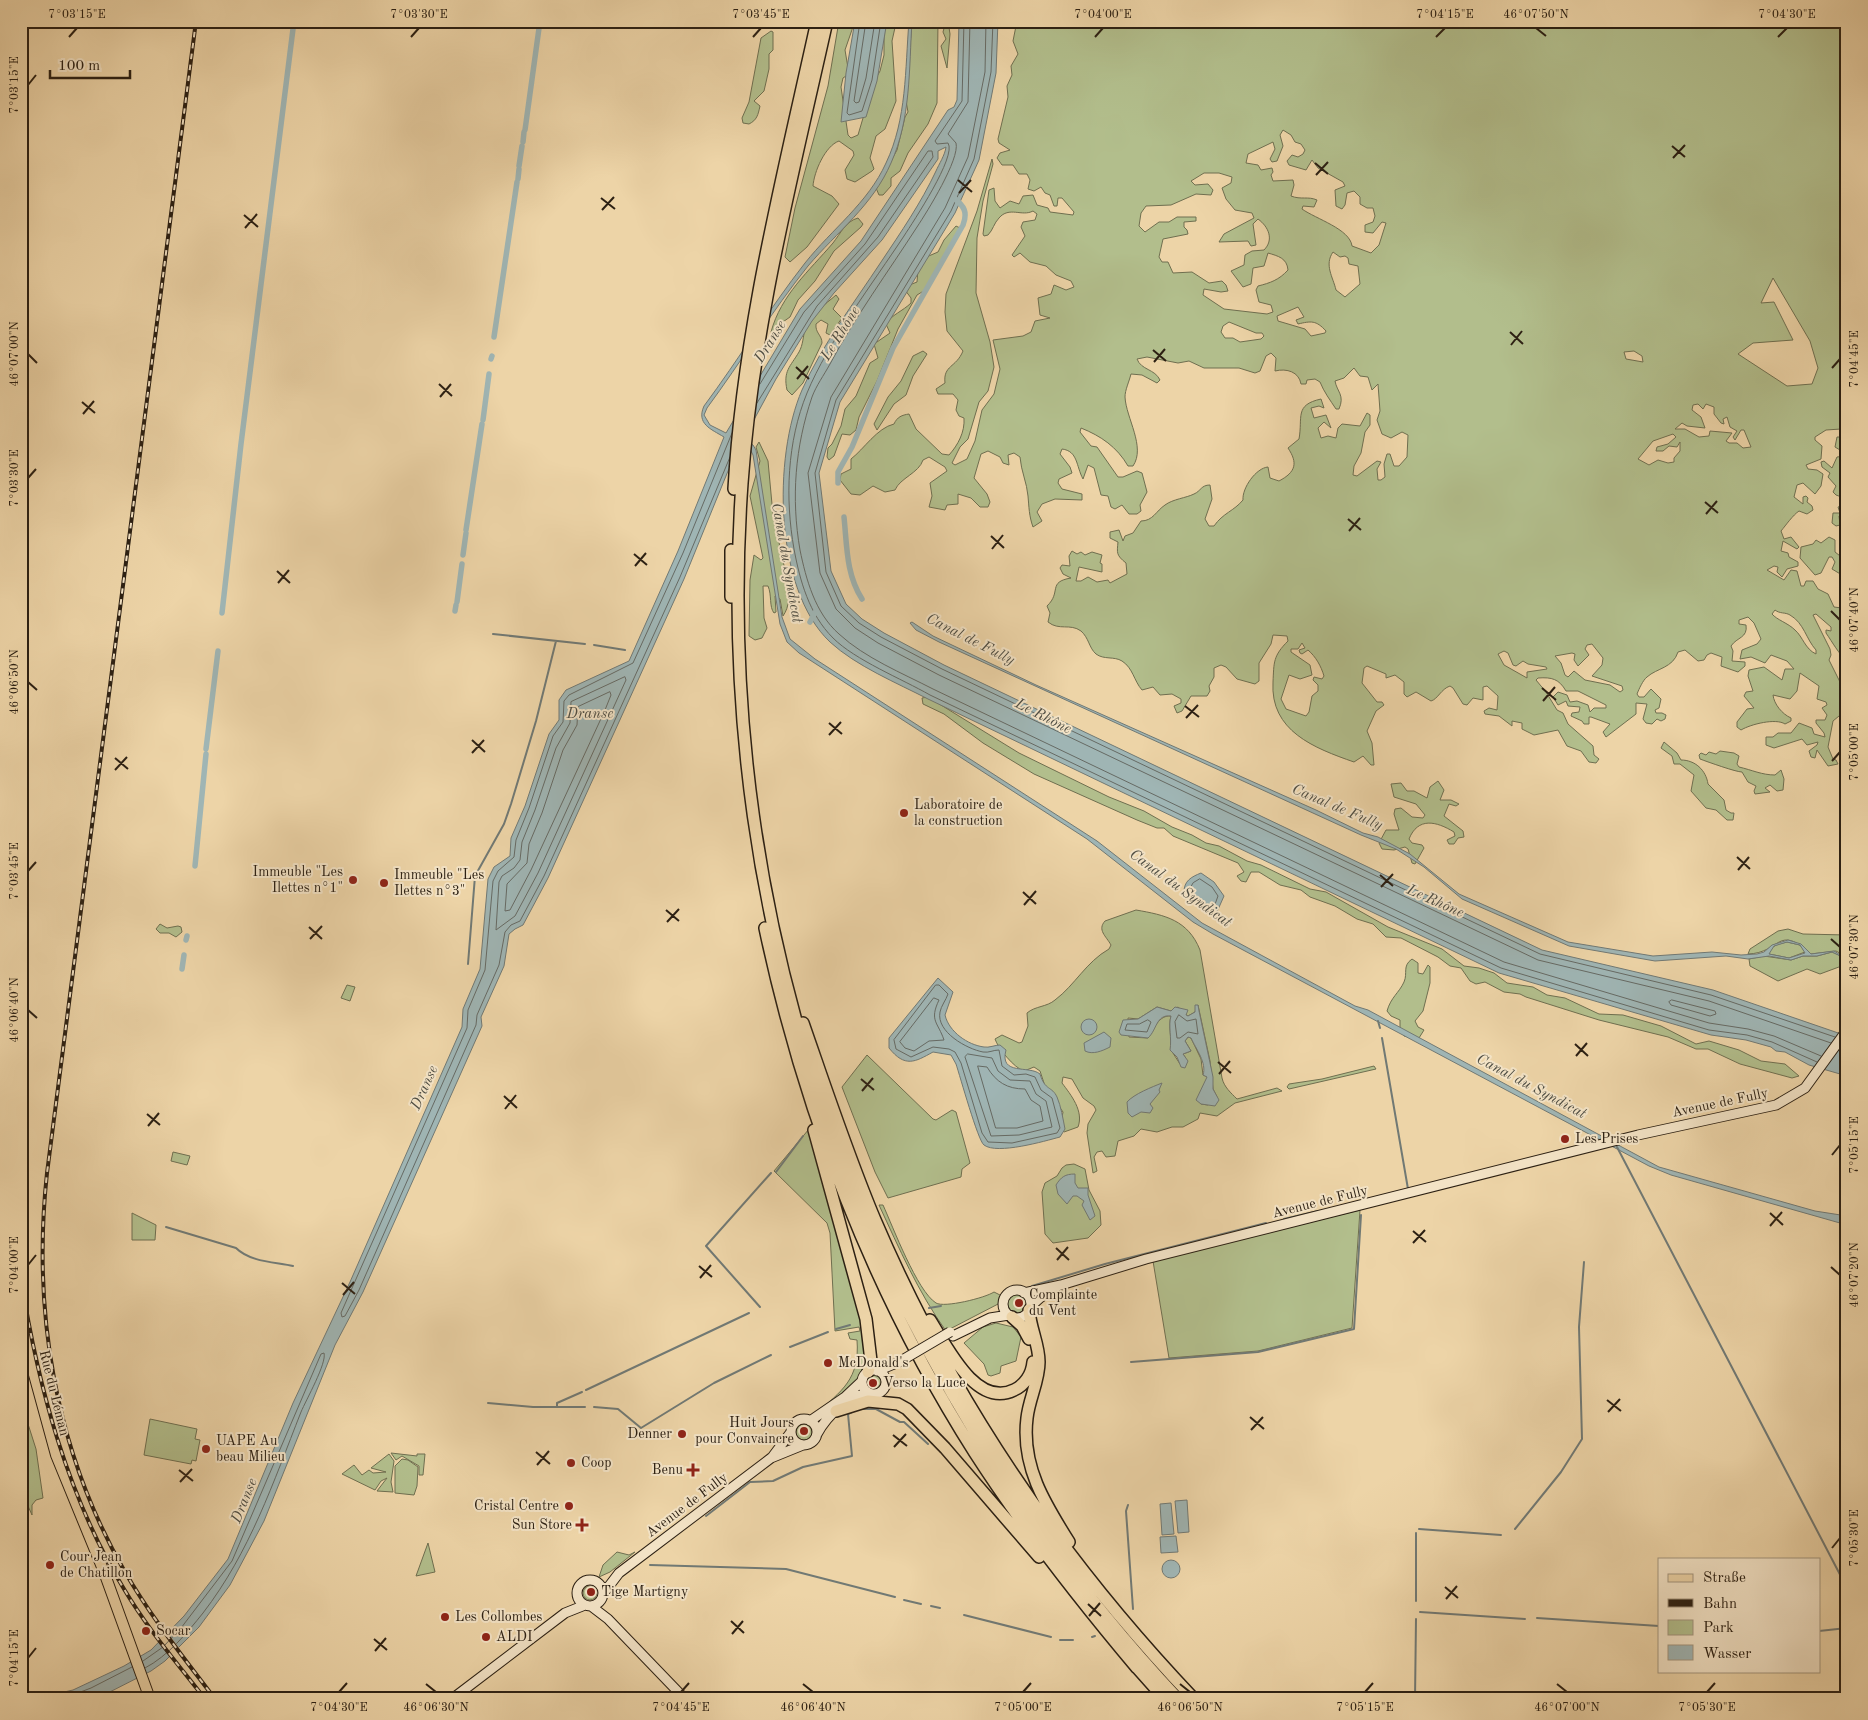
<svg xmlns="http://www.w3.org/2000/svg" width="1868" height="1720" viewBox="0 0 1868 1720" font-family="'Old Standard TT',serif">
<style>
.green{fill:#b2be8c;stroke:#6f6f50;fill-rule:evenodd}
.water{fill:#9fb5b4;stroke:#717974;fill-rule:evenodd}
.pier{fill:#edd4a7}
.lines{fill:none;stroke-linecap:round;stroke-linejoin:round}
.shore{stroke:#666a64;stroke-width:1}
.stream{stroke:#717974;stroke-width:2}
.canal{stroke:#9fb5b4;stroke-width:5.5}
.secondary-casing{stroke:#2c2013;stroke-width:11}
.primary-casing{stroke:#2c2013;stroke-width:12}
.highway-casing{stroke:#2c2013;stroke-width:14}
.secondary{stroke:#f3e3c6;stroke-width:9}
.primary{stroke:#edd4a7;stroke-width:10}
.highway{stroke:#edd4a7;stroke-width:11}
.rail-casing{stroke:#2c2013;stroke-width:4}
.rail{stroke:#f3e3c6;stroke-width:2;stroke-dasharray:5.5;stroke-linecap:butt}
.secondary-bridge-casing{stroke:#2c2013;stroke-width:11;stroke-linecap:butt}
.secondary-bridge{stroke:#f3e3c6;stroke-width:9}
.ticks{fill:none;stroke:#2c2013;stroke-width:2}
.poi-dot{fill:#8f2418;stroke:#f3e3c6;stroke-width:2}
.labels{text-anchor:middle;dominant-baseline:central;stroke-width:4;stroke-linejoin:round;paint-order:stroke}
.poi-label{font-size:14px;fill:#2c2013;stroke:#f3e3c6;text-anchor:start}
.street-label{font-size:14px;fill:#2c2013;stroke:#f3e3c6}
.water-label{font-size:15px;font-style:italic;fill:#4e4d43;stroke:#f3e3c6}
.neatline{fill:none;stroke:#2c2013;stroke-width:2}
.ticks-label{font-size:12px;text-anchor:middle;fill:#2c2013}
</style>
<rect width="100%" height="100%" fill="#edd4a7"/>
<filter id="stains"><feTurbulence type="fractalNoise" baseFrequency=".004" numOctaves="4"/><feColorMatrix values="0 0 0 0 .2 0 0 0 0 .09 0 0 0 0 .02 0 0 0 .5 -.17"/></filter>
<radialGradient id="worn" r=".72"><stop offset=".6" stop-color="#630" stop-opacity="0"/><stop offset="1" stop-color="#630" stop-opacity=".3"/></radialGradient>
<!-- green -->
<path class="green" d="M839 21H855L845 50 849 74 843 78 841 87 848 135 851 138 858 135 873 84 880 71 884 55V21H896V23L892 41 896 101 885 129 876 136 870 158 874 169 872 171 855 182 847 179 845 170 854 155 853 151 839 141C825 146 814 172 813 186L832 196 839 204 807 247 790 262 785 257 795 208 828 86Z
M912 21H938L937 103 928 124 908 153 900 171 891 178V186L883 195H879L876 188 897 150 905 117 908 112 906 101Z
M946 21H948L950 34 947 68 941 46 946 39 943 32Z
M1017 21H1847V423L1841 429 1826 430 1815 437V440L1822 446 1821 459 1806 465 1808 469 1817 470 1823 474 1821 486 1815 494 1803 483 1797 485 1794 497 1803 504V497L1806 496 1808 498 1807 502 1812 506 1813 510 1807 514 1799 511C1793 515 1786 525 1781 531L1784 539 1791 537 1799 547 1797 549 1783 541 1781 551 1788 553 1789 557 1798 562V566L1787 569 1782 577 1777 572 1778 567 1774 566 1767 570 1784 580 1791 570 1797 571 1801 586H1804L1806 581H1813L1818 589 1828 594 1834 607 1842 608 1847 619V632L1842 634 1847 638V661C1838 653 1833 643 1826 633V630L1831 631V627L1816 614 1813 615 1830 649 1831 655 1829 660 1841 684 1847 686 1846 717 1844 718 1839 716 1833 721 1828 747 1833 759 1836 760 1838 764 1828 766 1817 750 1815 758 1811 757 1809 751 1817 745 1818 742 1807 745 1802 739 1774 748 1766 745V737H1773L1778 733H1791L1799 723 1812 728 1814 734 1825 737 1824 733 1816 723V720H1825L1827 715 1822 708 1827 705 1826 702 1817 699 1819 686 1800 673 1797 691 1790 699 1773 695C1774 704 1782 714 1791 718V721L1785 724C1776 718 1751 724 1741 730L1737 727V722L1747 709 1754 708 1744 696 1746 692 1753 691 1748 676 1749 670 1764 667 1782 680 1785 669H1794L1787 661 1771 655 1765 663 1751 657 1740 659 1742 650 1757 644 1761 639 1754 623 1748 617 1739 620V624L1746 625C1748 638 1737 637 1731 646L1733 651 1732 661 1745 662V666L1738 672 1721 666 1722 657 1711 653 1707 655 1704 660 1698 661 1685 650 1678 652C1673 668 1657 668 1647 677 1643 680 1639 689 1637 694L1639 697H1644L1651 689 1661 699 1659 708 1655 710 1656 713H1662L1666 715 1665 719 1661 721 1657 719 1652 724 1646 723 1643 719 1647 704 1636 703V714L1606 737 1603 732 1610 724 1591 717H1589V724H1584L1582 721 1571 716 1572 713 1579 712 1580 707 1568 706 1566 701 1558 705 1553 697 1558 692 1567 695 1570 702 1577 701 1588 705 1590 712 1594 708H1606V705L1578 691H1566C1559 679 1552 677 1538 678L1536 680 1546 692 1557 710 1563 713 1568 724 1593 746 1594 755 1599 759 1596 763 1589 762 1581 751 1567 746 1558 730 1534 735 1522 729V723L1512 721V726L1499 716 1485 714 1484 711 1489 708 1497 710 1498 696 1487 686 1483 687V700L1473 698 1467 705 1463 704 1453 688 1450 686C1441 689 1438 699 1431 701L1416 692 1407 697 1404 694V682L1395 675 1386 678V674L1367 666 1364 668 1362 683 1377 702H1382L1384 705 1376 711 1367 731 1372 743 1374 765H1371L1363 756 1354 762C1314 748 1270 731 1273 682 1274 662 1273 656 1288 641L1287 636 1273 635 1271 644 1259 663V681L1255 684 1237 679 1226 667 1221 665 1214 668V677L1209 686 1210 691 1207 696H1191L1182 711 1177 713 1174 706 1181 703V699L1172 694 1160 695 1153 687 1142 690C1134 681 1133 668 1122 661 1114 656 1104 660 1096 654 1089 648 1089 638 1081 631 1070 623 1059 631 1048 622L1050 613 1047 606C1062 592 1047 582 1071 578L1063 574 1060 568 1062 565 1070 566 1069 556 1072 551 1077 554 1081 552 1085 555 1092 552 1102 555 1100 563 1102 564V572L1079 567 1076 581H1081L1088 577 1097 582 1108 580 1110 583 1127 574 1126 563C1116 555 1117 553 1118 542L1110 538V532L1119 530 1123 541 1125 536 1133 533 1141 521C1153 521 1156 511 1165 505 1173 499 1186 498 1194 494 1201 491 1201 485 1210 485L1212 499 1205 519 1209 526H1214C1223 513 1234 511 1243 500 1242 488 1256 468 1268 467L1270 478 1279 481C1296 472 1298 463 1288 448L1299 439C1303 417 1294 405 1321 399L1324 408 1319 406 1311 408 1314 418 1326 415 1331 428 1324 422 1318 428 1321 438 1328 436 1336 438 1338 428 1342 424 1360 426 1367 413 1370 415V425L1365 432 1361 453 1354 466 1353 475 1357 476 1377 461 1381 462 1377 469 1378 480H1381L1385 477 1384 464 1387 454H1390L1394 466H1399L1407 457 1408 435 1402 432 1391 438 1382 434 1377 420 1380 411 1378 384 1372 390 1368 377 1360 376 1354 368 1344 378 1335 381C1337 392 1345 395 1339 409H1336C1330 400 1324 392 1320 382L1315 379 1307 380 1306 384H1301C1299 372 1287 368 1275 371L1276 358 1271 353 1266 356 1260 371 1255 373 1239 368H1204L1189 361 1178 363 1147 357 1137 359C1141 370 1155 369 1160 380L1157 383 1142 375 1131 374C1129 382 1125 390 1125 397 1126 418 1146 447 1133 466H1128C1117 447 1101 436 1081 428L1080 432 1091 446 1097 447 1118 477H1123L1137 471 1142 473 1147 492 1140 505 1141 511 1137 514H1129L1122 505 1115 509 1111 507 1108 496 1101 495 1094 468 1088 465 1083 479C1076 466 1078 451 1062 449L1060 454 1070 467 1072 473 1059 479 1058 483 1062 489 1082 494V500L1055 499 1042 504 1037 512 1042 521 1033 527C1029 516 1029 507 1028 496 1027 483 1021 471 1020 457L1014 453 1008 455 1009 465 1003 463 1000 457 988 451 981 454 974 478 987 494 990 502 988 507H980L971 498 958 494V504L947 505 945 510 929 507 932 496 930 483 947 471 945 467 929 457 923 460C919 473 900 478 895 490L885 492 873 486 860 495 851 494 840 480 841 474 851 469V459C864 449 877 428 894 424 897 417 902 415 909 414L916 429 942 454 949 455C958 445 965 432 964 418L959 416 956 410 958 400 953 394H938L936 389 945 383C943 365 956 368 963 351L947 331 945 312 946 294 977 211 992 159 993 164 983 201 977 238 976 293 990 342 994 367 988 391 979 402 968 439 960 447 952 463 955 465 967 459 975 441 982 410 994 394 1000 369 993 340 1023 336 1031 332 1035 321 1050 318 1040 315 1038 298 1051 294 1054 285 1066 290 1074 287 1071 281 1056 275 1046 266 1030 262 1020 253 1014 257 1012 255 1025 236 1021 227 1023 222 1035 220 1037 214 1033 211C1022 217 1009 206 999 218 994 223 993 230 988 235L984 236 983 234 989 190 994 188 995 201 1000 208 1010 201 1019 204 1023 196 1033 195 1037 205 1048 208 1050 212 1073 215 1074 212 1062 198H1058L1057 206H1054L1050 195 1045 193 1041 187 1034 191 1028 189 1030 180 1027 174H1019L1013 165H1002L997 158 1000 153 1010 150 999 143 998 139 1008 97 1007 86 1012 75 1011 66 1018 54 1013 41ZM1283 130 1291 135 1295 142 1301 144 1305 150 1303 154 1298 157 1292 155 1287 161 1289 165 1306 170 1312 160 1318 168 1343 182 1345 186 1335 190 1336 206 1342 209 1345 205 1347 193 1354 191 1360 197V204L1367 208H1373L1375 216 1373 222 1365 225V232L1373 233 1382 222 1386 223 1379 245 1371 253 1352 246C1350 229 1316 219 1302 209L1303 206 1314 207 1317 200C1308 196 1301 200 1291 196L1294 185 1293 180 1273 181 1271 175 1273 172 1272 168 1261 170 1258 165 1246 163 1248 154 1273 142 1275 149 1270 159 1272 162 1277 161 1283 146 1280 135ZM1204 173H1219L1232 177 1231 183 1222 188 1226 199 1235 210 1252 213 1254 218 1224 234 1219 242 1248 241 1251 246 1256 245 1253 224 1258 219C1269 227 1274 240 1264 250L1252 251 1245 255 1244 265 1231 271 1243 287 1251 284 1253 268 1264 266 1268 253C1278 256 1287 258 1288 270 1279 280 1270 283 1258 286L1256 290 1259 302 1271 305 1273 312 1267 314 1224 309 1203 295 1204 289 1221 292 1228 291 1226 285 1222 281 1209 283 1192 272 1173 273 1168 262H1162L1159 257 1163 239 1188 234 1187 230 1184 227V222L1196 221V217H1177L1169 222H1159L1145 232 1139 226 1141 213 1146 206 1171 205 1196 194 1211 195 1213 190 1208 184 1195 185 1191 181ZM1333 252 1340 257 1345 256 1348 258 1349 264 1358 266 1360 284 1345 297 1336 290C1333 277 1324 265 1333 252ZM1773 278 1810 341 1818 368 1812 384 1787 386 1738 354 1753 343 1793 340 1774 302 1761 303ZM1298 307 1304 317 1296 320 1298 324C1311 321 1316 320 1326 331L1325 333 1311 336 1305 329 1278 321 1277 316ZM1229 322 1256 333H1262L1264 336 1261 339 1240 342 1233 338H1225L1221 332 1223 326ZM1634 351 1642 356 1643 362 1626 359 1624 352ZM1698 404 1703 409 1706 404 1714 407V414L1721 423 1724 424 1723 419 1727 417 1730 427 1737 431 1733 437 1735 440 1741 430H1744L1751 447 1743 448 1737 443H1729L1726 441 1732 433 1710 431 1709 436 1699 437 1685 429H1675L1682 423 1687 426 1705 428 1701 417 1692 410 1693 405ZM1673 434 1676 437 1668 444 1657 447 1656 451H1663L1669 446 1677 447 1680 442V451L1674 458V462L1668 463 1658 460 1649 465 1638 459 1653 441ZM1775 610C1780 614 1785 612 1790 615 1804 623 1806 639 1816 650V654C1805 649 1803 637 1795 630 1788 623 1777 620 1772 614ZM1302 643 1305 648 1299 650 1300 653 1302 654 1308 650C1316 657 1321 666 1324 676L1322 679 1314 677 1313 680 1318 685V691L1312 696 1309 712 1306 716 1286 709 1281 699 1289 675 1300 679 1312 675 1310 665 1291 652V649H1298ZM1592 644 1603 658 1602 665 1592 676 1622 686 1623 690 1620 692 1610 685 1585 680 1574 671 1568 677 1565 675 1561 663 1555 656 1572 653 1575 654 1574 660 1578 666 1589 655 1585 649 1587 645ZM1504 651 1508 653 1513 665 1516 666 1523 661 1528 664 1546 667 1547 669 1527 672V678L1504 665 1498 654Z
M771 31 773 32V50L769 54V69L764 91 754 101 760 106C758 115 757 120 749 124L743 123 742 118 749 102 761 38Z
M858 218 863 224 861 227 834 251 815 281 798 300 790 317 780 324 776 336H774L771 332C781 295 809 271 833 243 840 234 846 221 858 218Z
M956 226 960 228 959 232 927 289 917 295 898 329 877 381 859 417 856 430 850 435 842 434 834 456 829 460 827 457 828 448 832 444 841 426 845 409 856 396 870 363 878 358 874 344 890 333 886 324C891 315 903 311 911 303V298L905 290 907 286 917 282 918 269 924 258 938 252 944 240Z
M836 295 839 299 833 309 842 318 830 335 826 333 828 324 821 320 816 324C815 333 822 335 822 343L803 383 792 395 787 390C783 371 790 367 799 352 803 345 803 337 805 329 809 315 826 304 836 295Z
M923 351 927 354 913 376 906 395 894 404 877 430 874 424 888 397 901 381 913 356Z
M1837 437H1843L1847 445V499L1836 495 1833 492 1836 486 1828 477 1830 473 1822 467 1821 462 1824 461 1832 468 1837 457 1845 456V453L1835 447Z
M759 442 768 461 773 515 785 570 783 580 788 584C789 595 790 606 783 616L780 599 775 596 776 612 774 613C769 607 772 595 768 586H763L764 618 767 628 762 638 755 640 749 636 750 580 754 555 761 560 763 558 750 496 760 461 756 447Z
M1844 505H1847V516L1843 520 1839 516 1840 525 1836 526 1832 523 1833 513H1840L1838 507Z
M1829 537 1835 540V552L1844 559 1842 575 1832 569 1835 562 1832 557H1829L1821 573 1815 575 1800 558 1801 547 1813 544 1816 540 1821 543Z
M928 697 1019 753 1109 797 1144 811 1172 827 1192 835 1206 843 1219 846 1247 861 1261 865 1310 889 1326 892 1388 927 1442 949 1464 966 1479 968 1494 973 1507 983 1533 987 1547 995 1565 998 1599 1014 1623 1015 1661 1026 1696 1044 1709 1041 1739 1050 1761 1061 1785 1064 1799 1076 1792 1078 1740 1064 1708 1049H1696L1668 1037 1599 1020 1526 997 1520 994 1504 992 1485 982 1476 984 1470 981 1461 968 1450 966 1438 957 1401 938 1386 937 1373 924 1357 919 1335 906 1310 897 1301 890 1280 885 1259 872H1251L1246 882 1241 881 1237 876 1244 872 1238 863 1173 836 1164 828H1157L1137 820 1034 774 983 743 944 714 923 704 922 698Z
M1664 742 1677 753 1681 760C1695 760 1706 770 1708 784L1724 800 1726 810 1731 813H1734L1733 820H1727L1716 810 1706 808 1691 791 1694 775 1680 764H1674L1672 756 1661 748Z
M1720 751 1734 753 1739 756 1737 764 1739 767C1752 770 1762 775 1775 775L1781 770 1784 779 1783 790 1777 791 1770 785 1765 788 1770 792 1755 794 1754 791 1756 786 1748 782 1742 772C1736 772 1708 762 1700 759L1699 755 1701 753 1706 755 1709 752 1716 754Z
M1438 781 1444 790 1440 800H1451L1459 804 1456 806 1449 804 1444 816 1463 831 1464 837 1458 838 1454 844H1449L1447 840 1455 836 1454 832C1436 821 1418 817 1409 839L1412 843 1422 845 1424 848 1415 864 1412 863 1408 849 1405 847 1394 850 1382 849 1379 843 1386 830H1399L1394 814 1395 809 1401 808 1412 817 1423 818 1425 815 1416 804 1394 797 1391 784 1401 783 1407 791H1414L1427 798 1430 787Z
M1136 910C1165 915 1188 920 1200 950L1222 1078C1224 1087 1231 1093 1237 1099L1277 1088 1282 1091 1235 1103 1217 1116 1200 1113 1198 1119 1183 1127H1172L1157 1132 1141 1129 1134 1136 1118 1141 1115 1156 1106 1157 1102 1151 1097 1152 1094 1157 1097 1171 1093 1173 1087 1133 1088 1124 1096 1110 1094 1106 1083 1098 1072 1079 1063 1077 1062 1083C1071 1095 1084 1111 1078 1127L1064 1132 1060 1128 1063 1112 1045 1086 1040 1071 1034 1067 1024 1071C1014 1068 998 1048 995 1039L1002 1035 1019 1043 1022 1042 1028 1026 1027 1013C1035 1006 1047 1007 1055 1000 1075 985 1086 962 1109 949L1111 945C1106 936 1097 930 1105 921ZM1198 1005 1210 1061 1213 1089 1217 1097 1208 1105 1201 1104 1203 1088 1208 1077 1203 1075 1201 1059 1191 1038 1188 1037 1185 1041 1191 1051 1183 1054 1185 1057 1180 1064 1171 1050C1172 1039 1168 1026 1171 1016 1159 1015 1154 1028 1148 1038L1129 1037 1128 1018 1138 1019 1157 1007 1171 1011 1178 1007 1188 1016 1195 1012Z
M160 924 167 928 178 926 181 927 182 932 176 937 169 933H160L156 929Z
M1788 929 1803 934 1847 935V957L1836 951 1811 954C1777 923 1781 953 1748 954L1750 949 1778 931Z
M1787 942 1800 945 1805 952 1789 958 1769 954C1771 945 1779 944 1787 942Z
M1832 952 1847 959V964L1820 974 1807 969 1778 981 1750 966 1749 959 1764 956 1791 960 1803 956H1817Z
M1412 959 1418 963V973L1423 974 1428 965 1430 967V983L1423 1011 1415 1021 1418 1027 1424 1030 1419 1038 1404 1036 1400 1029V1020L1391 1016 1387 1011C1391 997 1399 993 1404 982 1408 973 1402 966 1412 959Z
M347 985 355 987 350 1001 341 998Z
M867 1055 933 1119 936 1120 952 1110 956 1112 970 1163 962 1169 961 1177 888 1198 875 1172 842 1087Z
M1374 1066 1376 1069 1289 1089 1287 1087 1289 1084 1322 1079Z
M809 1129C819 1166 877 1344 864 1369 853 1389 833 1400 815 1414 842 1391 860 1379 857 1340L850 1339 848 1333 860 1331 859 1327 835 1331 830 1233 827 1223 774 1171Z
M173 1152 190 1156 187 1165 171 1161Z
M1074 1164 1085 1169 1089 1190 1100 1211 1101 1225 1088 1238 1053 1243 1045 1234 1042 1192 1045 1183 1057 1176 1062 1168 1066 1165Z
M879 1205H883C893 1227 917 1291 936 1303 944 1308 985 1298 994 1292L1002 1296 1000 1303 946 1331C918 1292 899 1248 879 1205Z
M1360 1210 1352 1328 1258 1351 1169 1358 1153 1261Z
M132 1213 156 1225 155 1240H132Z
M1007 1304a10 10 0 1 1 20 0a10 10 0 1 1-20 0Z
M996 1323 1013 1327 1021 1337 1016 1361 1001 1366 1000 1373 991 1376 988 1375 984 1364 964 1343 983 1327Z
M867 1382a7 7 0 1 1 14 0a7 7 0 1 1-14 0Z
M21 1402 36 1449 43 1498 36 1500 32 1505V1515L28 1506H21Z
M150 1419 197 1429 195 1439 200 1440 196 1461 192 1460 191 1464 144 1455Z
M796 1432a8 8 0 1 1 16 0a8 8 0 1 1-16 0Z
M391 1453 417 1456V1454H425L423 1475H419V1466L402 1456 396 1460Z
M389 1454 394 1461 391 1482 393 1492 377 1491 387 1478 381 1481 375 1490 342 1474 354 1465 362 1475 369 1470 373 1473 386 1472 371 1468Z
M402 1459 408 1460 418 1467 417 1486 414 1495 395 1493V1466Z
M428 1543 435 1572 416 1576Z
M617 1552 629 1555 635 1552 610 1572 599 1577 603 1565Z
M583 1593a7 7 0 1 1 14 0a7 7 0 1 1-14 0Z"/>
<!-- water -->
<path class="water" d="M855 21H887L877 81 866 117 841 122 846 73Z
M909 21H912C909 68 911 119 891 163 873 205 837 232 808 266 772 311 741 362 707 408L704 415 710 425 726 433 800 309 861 241 948 110 954 107 957 100 959 21H998L996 73 979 160 955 213 840 402 819 473 831 571 846 604 862 619 884 633 944 665 1542 950 1713 990 1847 1036V1076L1809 1065 1785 1052 1776 1051 1771 1047 1746 1040 1711 1035 1499 973 928 699C897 683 856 666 830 642 774 589 773 457 802 390 822 345 854 303 881 262 901 232 921 203 936 171 939 164 945 155 946 147L938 151V159L882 240 834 293 812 321 776 379 743 440 753 445 756 450 782 617 790 639 815 659 1097 841 1202 923 1355 1006 1368 1010 1659 1167 1815 1211 1847 1216V1225L1671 1175 1649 1166 1213 934 1193 922 1087 839 799 653 787 642 780 624 753 455 750 449 741 445 728 471 684 579 548 878 523 925 515 929 509 934 504 966 481 1017 482 1026 363 1292 335 1345 264 1521 230 1585 199 1627 165 1661 151 1671 96 1699H33L73 1690 124 1666 151 1650 184 1616 228 1559 293 1403 350 1282 462 1027 463 1009 480 969 488 879 494 867 510 856 511 838 525 806 549 734 559 720V700L566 690 629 661 678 551 724 437C711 429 696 424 704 406 739 359 769 309 805 263 832 229 868 203 886 163 907 119 905 69 909 21Z
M912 622 933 636 1036 685 1316 810 1363 833 1378 837 1410 854 1459 894 1568 942 1653 956 1712 952 1741 955 1757 954 1764 952 1772 945 1788 940 1801 944 1811 954 1834 951 1847 959 1832 952 1817 956H1803L1791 960 1769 956 1748 959 1726 956 1655 961 1569 946 1462 899 1424 867 1396 849 1361 835 939 642 916 630 910 623ZM1787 942 1800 945 1805 953 1789 958 1769 954 1774 946Z
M1201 873 1214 882 1224 896 1216 914 1202 908 1184 892C1184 881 1191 877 1201 873Z
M938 978 953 992 945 1015C949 1032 968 1045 984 1047 989 1048 995 1045 1000 1045L1006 1050C999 1076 1029 1065 1040 1074 1045 1091 1052 1086 1057 1097 1061 1106 1063 1119 1065 1129L1060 1137C1045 1141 997 1155 984 1145 978 1141 960 1076 956 1064L951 1055 933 1052C915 1062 905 1068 889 1048V1038Z
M1195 1005H1198L1199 1011 1213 1077V1089L1219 1100 1215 1106 1201 1104 1196 1100 1207 1077 1203 1075C1207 1063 1196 1049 1191 1038L1188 1037 1185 1041 1191 1051 1183 1054 1188 1061 1185 1068 1181 1067 1177 1057 1170 1050C1172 1038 1168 1026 1171 1016 1156 1014 1157 1030 1148 1038L1121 1035 1119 1032 1123 1020 1138 1019 1157 1007 1171 1011 1175 1007 1188 1010 1186 1015 1188 1016 1195 1012Z
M1081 1027a8 8 0 1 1 16 0a8 8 0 1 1-16 0Z
M1104 1032 1111 1038 1110 1047C1102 1051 1093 1055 1085 1051L1084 1043Z
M1162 1083 1159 1090 1160 1092 1150 1104 1153 1108 1150 1113 1141 1112 1132 1117 1128 1113 1127 1102C1134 1094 1152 1087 1162 1083Z
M1075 1174V1183L1078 1188H1088V1195L1095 1216 1090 1220 1082 1205 1084 1201 1077 1196H1073L1067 1204 1058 1194 1056 1185C1061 1177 1065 1174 1075 1174Z
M1187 1500 1189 1532 1178 1533 1175 1501Z
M1171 1503 1174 1534 1162 1535 1160 1504Z
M1176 1536 1178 1552 1161 1553 1160 1537Z
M1162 1569a9 9 0 1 1 18 0a9 9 0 1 1-18 0Z"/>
<!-- pier -->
<path class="pier" d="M167 1632 180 1649 171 1658 159 1641Z"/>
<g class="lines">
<!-- shore -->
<path class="shore" d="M860 21 847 113 849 115 862 111 872 80 881 21
M866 21 854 101 856 103 859 102 866 78 875 21
M964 21 962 101 935 141 937 144 948 143C957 156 913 222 904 236 873 283 828 342 807 393 787 442 785 498 794 549 800 581 809 614 833 638 855 660 902 679 930 695L1501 968 1709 1030 1747 1035 1772 1042 1817 1062
M970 21 968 102 948 134 956 143C960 159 927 212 917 227 888 272 855 317 830 364 824 375 816 386 812 397 795 447 791 498 800 550 806 579 815 613 839 634 865 658 902 673 933 689L1504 962 1709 1023 1748 1029 1774 1036 1821 1056
M986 21 985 72 968 157 945 208 831 397 808 473 820 573 836 609 855 628 878 643 939 675 1538 960 1709 1001 1831 1043
M993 21 991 72 974 159 951 211 836 400 815 473 826 572 841 606 859 623 881 637 942 669 1540 954 1711 995 1835 1037
M757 403 817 306 878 237 933 157 932 151H928L865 244 804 312 760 384
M730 457 680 577 544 876 520 921 511 925 505 932 499 965 477 1015 476 1025 359 1290 345 1316 342 1317 341 1313 467 1028 468 1010 485 970 493 881 498 871 514 857 516 840 529 808 553 736 563 722 564 701 569 695 633 663 683 553 732 433
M625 677 626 680 538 873 515 916 496 930 499 882 502 876 514 868 520 860 522 842 535 810 556 748 570 723 571 702Z
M610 692 611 695 605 710 531 870 510 910 505 911 507 884 527 863 529 844 542 813 563 750 577 725 578 707Z
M1200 879 1212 887 1218 896 1214 907 1204 904 1189 890 1193 883Z
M936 985H939L948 994C946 1000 941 1006 940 1012 936 1032 967 1049 983 1052 989 1053 993 1050 999 1050L1002 1066 1014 1075 1026 1074 1035 1077 1041 1090 1052 1098 1060 1128 1057 1133 1012 1143 988 1142 982 1133 961 1063 955 1052 949 1049 933 1047 911 1057 896 1049 894 1040Z
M934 998 939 1000C929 1021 938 1022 944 1040L929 1041 914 1051 905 1048 900 1042Z
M1672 1000 1715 1011 1716 1014 1710 1016 1671 1005 1669 1002Z
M1179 1015 1187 1021 1196 1019 1198 1034 1188 1032 1180 1038H1177L1175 1022Z
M1148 1020 1151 1022 1147 1032 1125 1030 1127 1024H1139Z
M968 1054 992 1058 998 1071 1010 1080 1030 1081 1036 1094 1046 1101 1052 1127 1019 1135 991 1136 965 1057Z
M978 1066 987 1067C996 1082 1007 1089 1025 1089L1031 1100 1040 1106 1043 1121 1017 1128H996Z
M143 1661 163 1647 181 1628 232 1561 321 1354 324 1353C327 1363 306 1400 301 1412 273 1483 250 1552 203 1613 187 1633 168 1656 145 1668
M62 1699 91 1688 132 1667"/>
<!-- stream -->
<path class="stream" d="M493 634 585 644
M594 645 625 650
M468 964 475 876 504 824 511 804 536 721 556 641
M1378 1021 1380 1028
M1382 1038 1408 1189
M1617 1147 1847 1588
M776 1172 803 1136
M1284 1219 1318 1211
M166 1227 236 1248C250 1262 275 1262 293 1266
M1032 1286 1105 1264 1266 1223
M760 1307 706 1246 771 1173
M929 1308 941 1306
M836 1329 850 1325
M790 1347 828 1332
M1131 1362 1258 1352 1354 1329 1361 1215
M586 1390 749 1313
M488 1403 533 1407H585
M557 1406V1403L582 1392
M594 1407 618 1409 641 1428 714 1383 771 1355
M861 1409H876L900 1422H904L928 1444
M1128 1505 1126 1511 1133 1609
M706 1516 750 1482 773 1481 803 1467 852 1456 848 1414 852 1412
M1419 1529 1501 1535
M1515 1529 1561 1472 1582 1439 1579 1327 1584 1262
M650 1565 786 1569 895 1597
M904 1600 921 1604
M1416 1601V1533
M931 1606 940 1608
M1420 1612 1525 1619
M964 1615 1051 1637
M1537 1618 1659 1626
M1819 1631 1847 1628
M1092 1637 1095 1636
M1060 1640H1073
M1415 1699 1416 1619"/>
<!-- canal -->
<path class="canal" d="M525 130 540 21
M523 142 524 132
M519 166 522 146
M518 179 519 169
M494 337 517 182
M491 359 492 356
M483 420 489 374
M838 483V472L852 447 893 348 963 225C968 212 964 206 954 198
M844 517C847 546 846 574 862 599
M466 530 482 424
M463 555 466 533
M457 602 462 564
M455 611 456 605
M222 613 241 444 294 21
M810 622 816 611
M206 749 218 651
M195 866 206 754
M186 940 187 936
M182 969 184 955"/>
<!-- secondary casing -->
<g class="secondary-casing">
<path id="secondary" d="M1003 1304a14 14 0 1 1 28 0a14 14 0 1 1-28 0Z
M1024 1293 1061 1285 1146 1259 1638 1135 1776 1105 1805 1088 1847 1030
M1030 1307 1040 1298 1052 1290
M953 1336 990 1318 1009 1315
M862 1382a12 12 0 1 1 24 0a12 12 0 1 1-24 0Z
M877 1371 899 1362
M791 1432a13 13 0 1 1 26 0a13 13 0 1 1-26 0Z
M810 1421 845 1397 862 1381
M817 1434C828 1414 847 1397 869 1393
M773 1456 791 1432
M577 1593a13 13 0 1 1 26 0a13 13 0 1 1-26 0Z
M603 1594 619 1573 771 1458 803 1445
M591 1606 608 1619 685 1699
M452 1699 565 1613 585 1605"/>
</g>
<!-- primary casing -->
<g class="primary-casing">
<path id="primary" d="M21 1307 33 1371 56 1455 104 1572 150 1699"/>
</g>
<!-- highway casing -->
<g class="highway-casing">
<path id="highway" d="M827 21C793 174 753 327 742 483 710 932 871 1371 1178 1699
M734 489C743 330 783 176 817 21
M731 597V550
M765 928C804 1112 873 1293 975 1453 1024 1529 1079 1599 1137 1668
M803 1023C826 1089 848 1156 875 1220 951 1398 1061 1559 1194 1699
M814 1130 866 1319 871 1361 868 1372
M1029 1310C1030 1328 1039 1344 1039 1362 1039 1381 1029 1399 1027 1418 1021 1466 1045 1504 1069 1542
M1012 1317 1022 1326 1029 1339
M930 1320C946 1345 976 1409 1014 1390 1025 1385 1032 1374 1033 1362
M836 1411 868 1401 898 1404 907 1409 945 1448 1039 1557
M1133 1663 1165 1699"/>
</g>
<!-- secondary -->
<use href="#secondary" class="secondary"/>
<!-- primary -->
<use href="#primary" class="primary"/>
<!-- highway -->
<use href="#highway" class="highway"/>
<!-- rail casing -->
<g class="rail-casing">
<path id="rail" d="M196 21 47 1173C32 1311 55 1451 125 1572 151 1617 184 1658 215 1699
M21 26 22 21
M21 1279C38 1386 67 1496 124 1589 147 1628 177 1663 205 1699"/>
</g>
<!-- rail -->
<use href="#rail" class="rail"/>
<!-- secondary-bridge casing -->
<g class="secondary-bridge-casing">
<path id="secondary-bridge" d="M899 1362 950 1332"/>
</g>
<!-- secondary-bridge -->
<use href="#secondary-bridge" class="secondary-bridge"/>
</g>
<!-- ticks -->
<path class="ticks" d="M1536 28 1546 36M69 37 77 28M411 37 419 28M753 37 761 28M1095 37 1103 28M1436 37 1445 28M1778 37 1787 28M28 85 36 75M1672 146 1685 157M1673 158 1685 145M1315 163 1328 174M1316 175 1328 162M958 180 972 192M959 193 971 180M601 198 615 209M602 210 614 197M244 215 258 227M245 228 257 214M1510 332 1523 344M1511 345 1522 331M1153 350 1166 361M28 354 37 363M1154 362 1165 349M796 367 809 379M1832 368 1840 359M797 379 808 366M439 384 452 396M440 397 451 384M82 402 95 413M83 414 94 401M28 478 36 469M1705 502 1718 513M1706 514 1717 501M1348 519 1361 530M1349 531 1360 518M991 536 1004 548M992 549 1003 535M634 554 647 565M635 566 646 553M277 571 290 583M278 583 289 570M1831 611 1840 620M28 682 37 690M1542 688 1556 700M1543 701 1555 687M1185 706 1199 717M1186 718 1198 705M829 723 842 734M829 735 841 722M472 740 485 752M472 753 484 740M115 758 128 769M1832 761 1840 752M115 770 127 757M1737 857 1750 869M1738 870 1749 857M28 871 36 862M1380 875 1393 886M1381 887 1393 874M1023 892 1036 904M1024 905 1036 891M666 910 679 921M667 922 679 909M309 927 322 939M310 939 322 926M1831 939 1840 947M28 1010 37 1018M1575 1044 1588 1056M1576 1056 1587 1043M1218 1062 1231 1073M1219 1074 1230 1061M861 1079 874 1090M862 1091 873 1078M504 1096 517 1108M505 1109 516 1095M147 1114 160 1125M148 1126 159 1113M1832 1155 1840 1145M1770 1213 1783 1225M1770 1226 1782 1212M1413 1231 1426 1242M1413 1243 1425 1230M1056 1248 1069 1260M1057 1260 1068 1247M28 1265 36 1255M699 1266 712 1277M1831 1267 1840 1275M700 1278 711 1265M342 1283 355 1294M343 1295 354 1282M1607 1400 1621 1411M1608 1412 1620 1399M1250 1417 1264 1429M1251 1430 1263 1417M893 1435 907 1446M894 1447 906 1434M536 1452 550 1464M537 1465 549 1451M179 1470 193 1481M180 1482 192 1469M1832 1548 1840 1538M1445 1587 1458 1598M1446 1599 1457 1586M1088 1604 1101 1616M1089 1616 1100 1603M731 1621 744 1633M732 1634 743 1621M374 1639 387 1650M375 1651 386 1638M28 1658 36 1648M426 1684 436 1692M803 1684 813 1692M1180 1684 1190 1692M1557 1684 1567 1692M339 1692 347 1683M681 1692 689 1683M1023 1692 1031 1683M1365 1692 1373 1683M1707 1692 1715 1683"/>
<!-- markers -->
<g class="poi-dot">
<circle cx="904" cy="813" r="5"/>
<circle cx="353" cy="880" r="5"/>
<circle cx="384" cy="883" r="5"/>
<circle cx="1565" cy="1139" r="5"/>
<circle cx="1019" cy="1303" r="5"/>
<circle cx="828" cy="1363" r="5"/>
<circle cx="873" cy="1383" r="5"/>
<circle cx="804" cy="1431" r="5"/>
<circle cx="682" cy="1434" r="5"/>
<circle cx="206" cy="1449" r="5"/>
<circle cx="571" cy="1463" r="5"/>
<path d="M690.5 1462.5h5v5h5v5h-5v5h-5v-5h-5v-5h5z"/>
<circle cx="569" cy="1506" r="5"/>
<path d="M579.5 1517.5h5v5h5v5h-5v5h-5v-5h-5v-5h5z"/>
<circle cx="50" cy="1565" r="5"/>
<circle cx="591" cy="1592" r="5"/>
<circle cx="445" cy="1617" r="5"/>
<circle cx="146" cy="1631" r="5"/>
<circle cx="486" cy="1637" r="5"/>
</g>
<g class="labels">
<!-- poi labels -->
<g class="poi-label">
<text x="914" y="805">Laboratoire de<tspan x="914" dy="16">la construction</tspan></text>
<text x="343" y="872" text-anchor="end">Immeuble "Les<tspan x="343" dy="16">Ilettes n°1"</tspan></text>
<text x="394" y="875">Immeuble "Les<tspan x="394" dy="16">Ilettes n°3"</tspan></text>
<text x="1575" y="1139">Les Prises</text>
<text x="1029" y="1295">Complainte<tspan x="1029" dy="16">du Vent</tspan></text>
<text x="838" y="1363">McDonald's</text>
<text x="883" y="1383">Verso la Luce</text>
<text x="794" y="1423" text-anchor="end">Huit Jours<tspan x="794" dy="16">pour Convaincre</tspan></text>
<text x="672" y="1434" text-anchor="end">Denner</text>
<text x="216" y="1441">UAPE Au<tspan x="216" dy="16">beau Milieu</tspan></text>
<text x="581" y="1463">Coop</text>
<text x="683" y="1470" text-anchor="end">Benu</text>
<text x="559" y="1506" text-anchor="end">Cristal Centre</text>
<text x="572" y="1525" text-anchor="end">Sun Store</text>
<text x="60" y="1557">Cour Jean<tspan x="60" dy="16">de Chatillon</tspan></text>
<text x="601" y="1592">Tige Martigny</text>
<text x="455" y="1617">Les Collombes</text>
<text x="156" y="1631">Socar</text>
<text x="496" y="1637">ALDI</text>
</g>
<!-- street labels -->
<g class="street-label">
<text transform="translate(1720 1103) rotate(-12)">Avenue de Fully</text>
<text transform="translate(1320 1202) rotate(-14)">Avenue de Fully</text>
<text transform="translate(54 1393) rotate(76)">Rue du Léman</text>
<text transform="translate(687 1505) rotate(-37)">Avenue de Fully</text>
</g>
<!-- water labels -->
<g class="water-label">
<text transform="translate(841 334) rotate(-58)">Le Rhône</text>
<text transform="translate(771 342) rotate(-58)">Dranse</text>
<text transform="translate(786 563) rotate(80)">Canal du Syndicat</text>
<text transform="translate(970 640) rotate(27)">Canal de Fully</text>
<text x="590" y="714">Dranse</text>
<text transform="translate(1043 717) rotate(27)">Le Rhône</text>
<text transform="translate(1337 808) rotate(23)">Canal de Fully</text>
<text transform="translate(1180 889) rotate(36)">Canal du Syndicat</text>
<text transform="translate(1435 902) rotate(24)">Le Rhône</text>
<text transform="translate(1531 1087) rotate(28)">Canal du Syndicat</text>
<text transform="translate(425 1088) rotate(-66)">Dranse</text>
<text transform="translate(245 1501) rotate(-68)">Dranse</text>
</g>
</g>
<!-- margin -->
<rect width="1868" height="1720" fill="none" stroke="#edd4a7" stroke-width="55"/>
<!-- legend -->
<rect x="1658" y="1558" width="162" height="115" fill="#f3e3c6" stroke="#a3957e"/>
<rect x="1668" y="1574" width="25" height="8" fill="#edd4a7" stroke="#a3957e"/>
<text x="1703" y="1582" font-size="15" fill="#2c2013">Straße</text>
<rect x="1668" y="1599" width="25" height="8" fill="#2c2013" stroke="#a3957e"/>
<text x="1703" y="1608" font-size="15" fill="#2c2013">Bahn</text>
<rect x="1668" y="1620" width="25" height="15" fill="#b2be8c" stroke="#a3957e"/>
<text x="1703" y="1632" font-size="15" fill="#2c2013">Park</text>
<rect x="1668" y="1645" width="25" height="15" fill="#9fb5b4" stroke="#a3957e"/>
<text x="1703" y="1658" font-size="15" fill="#2c2013">Wasser</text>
<!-- scale -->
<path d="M50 70v8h80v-8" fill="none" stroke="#2c2013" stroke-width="2.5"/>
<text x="58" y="70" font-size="15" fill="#2c2013" stroke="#f3e3c6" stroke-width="4" paint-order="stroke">100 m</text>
<rect x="28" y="28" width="1812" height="1664" class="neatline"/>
<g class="ticks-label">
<text x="77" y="18">7°03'15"E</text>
<text x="419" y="18">7°03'30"E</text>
<text x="761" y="18">7°03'45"E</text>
<text x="1103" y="18">7°04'00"E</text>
<text x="1445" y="18">7°04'15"E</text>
<text x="1536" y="18">46°07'50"N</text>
<text x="1787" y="18">7°04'30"E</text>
<text transform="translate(14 85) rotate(-90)" y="4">7°03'15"E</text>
<text transform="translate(14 354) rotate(-90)" y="4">46°07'00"N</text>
<text transform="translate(1854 359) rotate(-90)" y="4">7°04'45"E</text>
<text transform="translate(14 478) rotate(-90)" y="4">7°03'30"E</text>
<text transform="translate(1854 620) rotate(-90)" y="4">46°07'40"N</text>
<text transform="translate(14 682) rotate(-90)" y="4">46°06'50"N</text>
<text transform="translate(1854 752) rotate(-90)" y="4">7°05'00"E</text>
<text transform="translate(14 871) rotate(-90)" y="4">7°03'45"E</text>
<text transform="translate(1854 947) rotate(-90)" y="4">46°07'30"N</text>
<text transform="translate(14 1010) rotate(-90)" y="4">46°06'40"N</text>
<text transform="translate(1854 1145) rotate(-90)" y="4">7°05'15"E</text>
<text transform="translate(14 1265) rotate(-90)" y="4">7°04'00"E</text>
<text transform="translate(1854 1275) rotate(-90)" y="4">46°07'20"N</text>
<text transform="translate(1854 1538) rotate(-90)" y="4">7°05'30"E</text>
<text transform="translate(14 1658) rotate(-90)" y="4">7°04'15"E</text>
<text x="339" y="1711">7°04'30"E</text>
<text x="436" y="1711">46°06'30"N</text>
<text x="681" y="1711">7°04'45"E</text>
<text x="813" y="1711">46°06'40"N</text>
<text x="1023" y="1711">7°05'00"E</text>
<text x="1190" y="1711">46°06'50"N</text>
<text x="1365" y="1711">7°05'15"E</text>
<text x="1567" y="1711">46°07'00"N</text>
<text x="1707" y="1711">7°05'30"E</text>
</g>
<rect width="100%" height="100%" filter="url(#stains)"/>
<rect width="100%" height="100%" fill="url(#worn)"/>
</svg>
